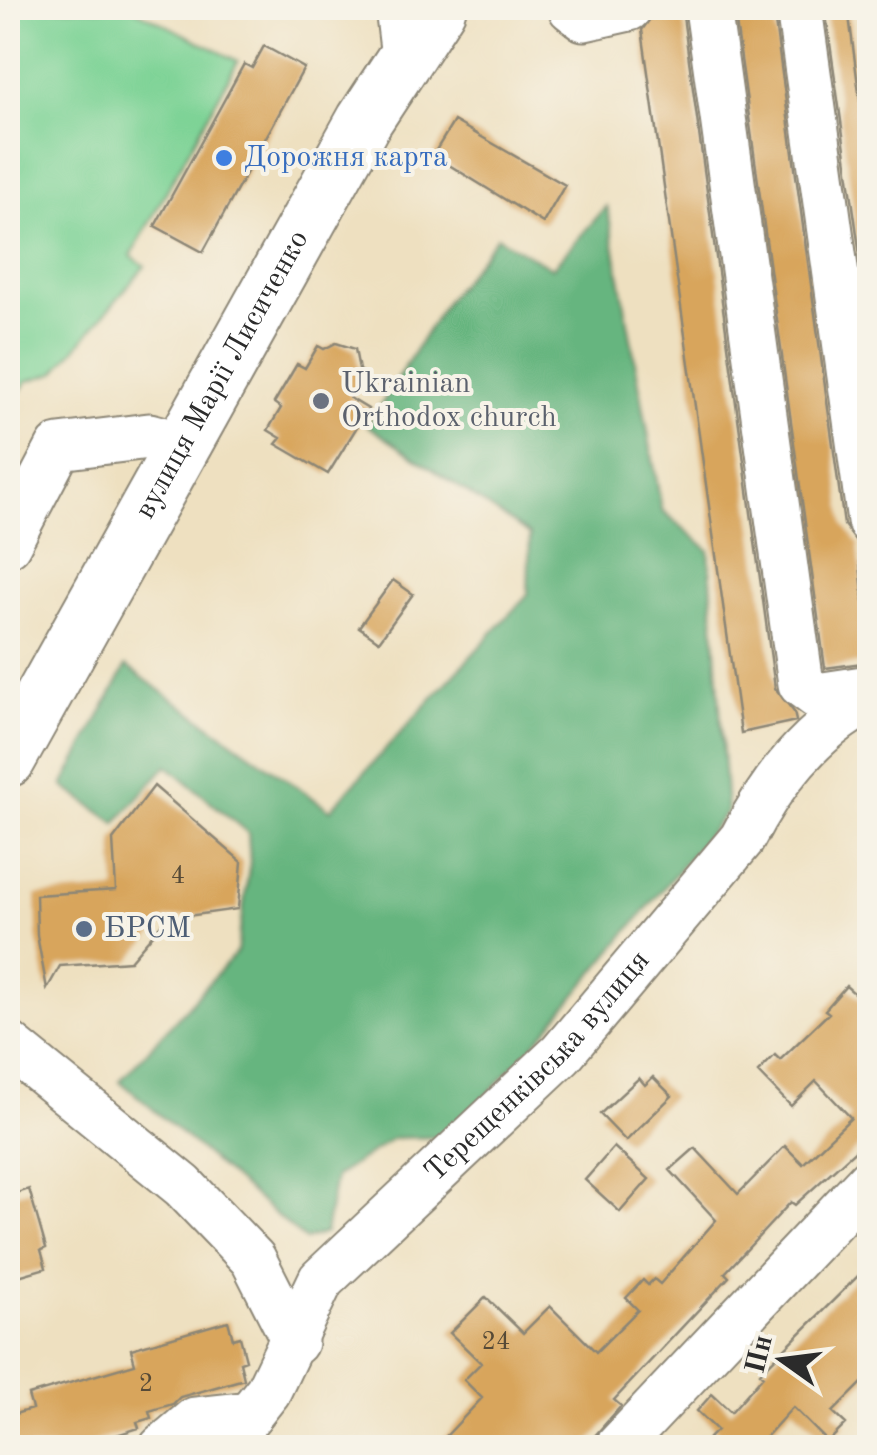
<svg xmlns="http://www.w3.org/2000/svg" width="877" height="1455" viewBox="0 0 877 1455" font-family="'Old Standard TT',serif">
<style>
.green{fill:#7ed396;stroke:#547f60;stroke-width:2.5}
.forest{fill:#66b57f;stroke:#487055;stroke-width:2.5}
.building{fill:#d8a55c}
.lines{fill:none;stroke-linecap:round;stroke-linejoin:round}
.minor-casing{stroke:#8c8676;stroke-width:49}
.major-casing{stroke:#8c8676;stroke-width:59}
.minor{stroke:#fff;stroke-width:45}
.major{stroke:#fff;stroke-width:55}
.shop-dot{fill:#3f7fe0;stroke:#f7f3e8;stroke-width:4}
.worship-dot{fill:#6b7280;stroke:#f7f3e8;stroke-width:4}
.service-dot{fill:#5c6f8a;stroke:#f7f3e8;stroke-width:4}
.labels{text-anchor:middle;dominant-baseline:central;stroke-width:8;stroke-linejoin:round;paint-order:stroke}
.number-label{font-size:25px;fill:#564a37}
.shop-label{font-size:30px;fill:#366cbe;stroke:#f7f3e8;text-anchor:start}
.street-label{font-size:30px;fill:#2b2b2b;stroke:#f7f3e8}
.worship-label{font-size:30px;fill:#5b616d;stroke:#f7f3e8;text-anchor:start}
.service-label{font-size:30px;fill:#4e5e75;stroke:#f7f3e8;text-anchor:start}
</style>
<rect width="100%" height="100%" fill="#f7f3e8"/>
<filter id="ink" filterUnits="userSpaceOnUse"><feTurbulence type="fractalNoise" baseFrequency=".01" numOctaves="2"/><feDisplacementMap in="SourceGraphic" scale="20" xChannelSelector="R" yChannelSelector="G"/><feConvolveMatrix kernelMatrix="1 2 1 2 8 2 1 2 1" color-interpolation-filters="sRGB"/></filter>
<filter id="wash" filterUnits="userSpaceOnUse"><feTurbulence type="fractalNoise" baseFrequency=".0048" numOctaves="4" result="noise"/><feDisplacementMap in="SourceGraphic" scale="40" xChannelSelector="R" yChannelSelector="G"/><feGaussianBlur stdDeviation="2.25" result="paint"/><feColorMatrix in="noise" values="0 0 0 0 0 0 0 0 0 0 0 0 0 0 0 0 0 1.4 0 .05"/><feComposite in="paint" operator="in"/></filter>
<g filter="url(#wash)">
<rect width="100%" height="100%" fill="#eee0c0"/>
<!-- green -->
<path class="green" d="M8 8H132L238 61 131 256 145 266 55 373 27 381 8 408Z"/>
<!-- forest -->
<path class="forest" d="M607 206 662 510 709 550 727 811 545 1032 448 1137 393 1138 335 1177 325 1233 305 1240 120 1081 237 952 250 862 248 833 167 765 116 823 63 786 126 666 330 810 528 594 530 535 368 426 446 301 497 237 552 268Z"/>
<g id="blocks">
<!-- building -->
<path class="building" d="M734 8H773L844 525 858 544 870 662 825 668Z
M825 8H848L870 178V326Z
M682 9 775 688 794 712 796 721 741 733 642 30 654 13Z
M264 46 304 68 203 252 155 226 244 64 252 68Z
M454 121 565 185 543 223 433 155Z
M336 343 355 349 359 370 365 374 350 398 368 409 328 474 276 444 281 438 268 430 281 408 274 403 297 364 305 368 318 346 324 349Z
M393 580 413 594 379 641 359 627Z
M154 786 242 862 238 909 166 919 130 961 60 966 47 989 37 935 36 895 116 890 113 840Z
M846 986 870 1007V1137L795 1205 791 1202 725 1273 729 1277 614 1400 621 1406 584 1448H435L482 1398 464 1380 481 1363 450 1333 486 1297 523 1333 550 1306 596 1352 638 1310 626 1298 643 1280 648 1285 654 1279 660 1284 716 1220 670 1170 695 1148 738 1194 785 1146 803 1164 851 1118 816 1081 791 1106 758 1072 775 1055 780 1060 829 1013 825 1010Z
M653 1077 672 1096 626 1141 600 1114 639 1078 645 1085Z
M614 1147 649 1179 620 1212 585 1180Z
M29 1189 46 1248 41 1250 46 1268 8 1279V1196Z
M870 1264V1375L833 1412 846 1424 828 1442 793 1407 756 1448H699L717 1430 697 1411 712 1394 731 1412 763 1376 760 1373Z
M228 1321 233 1339 240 1337 246 1360 240 1362 244 1379 180 1397 173 1404 149 1411 151 1418 137 1422 139 1428 75 1448H8V1416L32 1409 28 1395 135 1364 131 1349Z"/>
</g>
</g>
<g filter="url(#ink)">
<use href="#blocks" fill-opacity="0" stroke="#8c8676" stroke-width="2.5"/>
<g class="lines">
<!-- minor casing -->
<g class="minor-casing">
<g id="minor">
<path d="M398 8 404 57"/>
<path d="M571 8 584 18 629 8"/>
<path d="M708 8 801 684 817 696 870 688"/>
<path d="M799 8 870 521"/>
<path d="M8 544 59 447 149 436 182 445"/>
<path d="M8 1044 183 1186 253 1259 295 1342"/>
<path d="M162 1448 195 1420 250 1414"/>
<path id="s1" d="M223 1448 268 1391 321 1280 561 1054 742 839C770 783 813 728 870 700"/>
<path d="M617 1448 870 1180"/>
</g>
</g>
<!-- major casing -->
<g class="major-casing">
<g id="major">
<path id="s2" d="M8 759 364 121 438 8"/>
</g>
</g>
<!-- minor -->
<use href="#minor" class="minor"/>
<!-- major -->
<use href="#major" class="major"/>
</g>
</g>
<!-- markers -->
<circle class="shop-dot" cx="224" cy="158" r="10"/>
<circle class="worship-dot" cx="321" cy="401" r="10"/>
<circle class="service-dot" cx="84" cy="929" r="10"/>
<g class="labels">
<!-- number labels -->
<g class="number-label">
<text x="178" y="876">4</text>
<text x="496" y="1342">24</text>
<text x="146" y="1384">2</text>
</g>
<!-- shop labels -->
<g class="shop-label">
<text x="244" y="158">Дорожня карта</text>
</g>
<!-- street labels -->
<g class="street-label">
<text stroke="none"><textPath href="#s2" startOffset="440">вулиця Марії Лисиченко</textPath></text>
<text stroke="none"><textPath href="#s1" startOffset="500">Терещенківська вулиця</textPath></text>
</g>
<!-- worship labels -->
<g class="worship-label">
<text x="341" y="384">Ukrainian<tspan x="341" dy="34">Orthodox church</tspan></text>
</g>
<!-- service labels -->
<g class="service-label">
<text x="104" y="929">БРСМ</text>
</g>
</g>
<!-- margin -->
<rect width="877" height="1455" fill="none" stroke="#f7f3e8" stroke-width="40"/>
<!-- north arrow -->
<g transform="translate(782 1360) rotate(284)" stroke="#f7f3e8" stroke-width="8" paint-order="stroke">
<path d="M0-8L18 38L0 25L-18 38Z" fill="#2b2b2b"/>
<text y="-15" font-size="28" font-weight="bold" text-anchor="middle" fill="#2b2b2b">Пн</text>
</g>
</svg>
